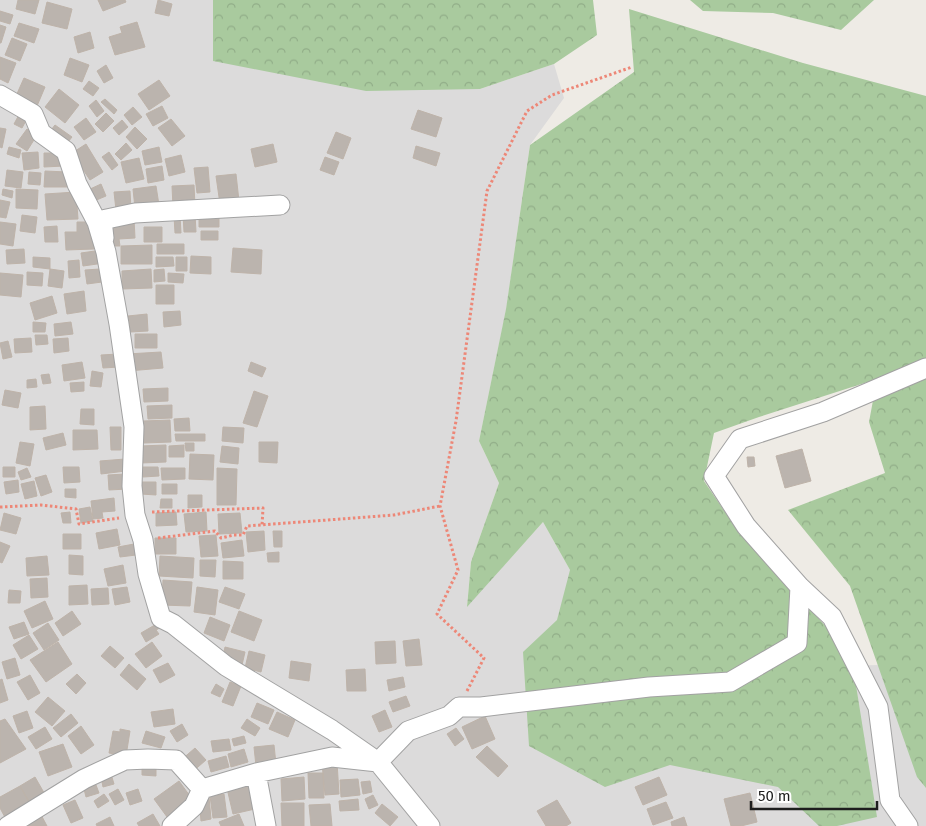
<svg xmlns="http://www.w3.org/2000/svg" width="926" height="826" viewBox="0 0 926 826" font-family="'Fira Sans',sans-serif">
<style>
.residential{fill:#dcdbdb}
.forest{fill:url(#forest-crowns)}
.building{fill:#bbb4ae;stroke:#beb3a9}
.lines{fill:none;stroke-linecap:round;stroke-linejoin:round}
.minor-casing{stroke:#a2a2a2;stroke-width:21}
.path{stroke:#ed8777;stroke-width:3;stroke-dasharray:2.5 2.5;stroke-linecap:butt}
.minor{stroke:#fff;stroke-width:19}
</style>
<defs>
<pattern id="forest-crowns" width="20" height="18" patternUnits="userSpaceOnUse" patternTransform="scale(1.25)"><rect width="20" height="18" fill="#a9ca9e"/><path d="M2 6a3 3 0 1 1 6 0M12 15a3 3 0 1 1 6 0" fill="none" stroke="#91ad88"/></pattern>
</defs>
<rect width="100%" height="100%" fill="#eeebe5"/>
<!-- residential -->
<path class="residential" d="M0 0H213V61L480 89 554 64 564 98 530 145 506 310 479 441 499 483 471 562 467 606 543 522 570 570 654 670 926 664V826H0Z"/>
<!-- forest -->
<path class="forest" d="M213 0H593L597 35 554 64 480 89 366 91 213 61Z
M690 0H874L841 30 773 13 703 11Z
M629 9 803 63 926 96V788L917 777 850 586 788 510 885 473 869 422 877 379 759 417 714 433 704 481 736 528 851 654 877 817 837 826H819L778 787 670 765 605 787 529 746 523 652 557 620 570 570 543 522 467 607 471 562 499 483 479 441 506 309 530 145 634 72Z"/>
<!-- building -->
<path class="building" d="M18 0H39L35 14 16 9Z
M98 0H125L126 2 103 11Z
M158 0 172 4 169 16 155 13Z
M47 2 72 9 67 29 42 23Z
M0 11 13 15 10 24 0 21Z
M137 22 145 47 115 55 109 37 122 33 120 27Z
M19 23 39 29 34 43 14 36Z
M0 25 6 27 1 43H0Z
M90 32 94 48 78 53 74 37Z
M12 38 27 44 20 61 5 55Z
M0 57 16 63 8 83 0 79Z
M70 58 89 65 82 82 64 75Z
M106 65 113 78 104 83 97 71Z
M24 78 45 87 37 106 16 96Z
M159 80 170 96 149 110 138 94Z
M89 81 99 88 93 96 83 89Z
M59 89 79 105 65 123 45 107Z
M105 99 117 110 114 114 101 102Z
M96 100 104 111 97 117 89 106Z
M162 106 168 118 153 126 146 114Z
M133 107 142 117 132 125 124 115Z
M418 110 442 118 436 137 411 129Z
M21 111 29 115 22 128 14 124Z
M106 113 114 121 103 132 95 124Z
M86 118 96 132 84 140 74 127Z
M171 119 185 136 172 146 158 128Z
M122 120 128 127 119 135 113 128Z
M55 125 72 137 64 147 48 134Z
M135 127 147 139 137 149 126 137Z
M0 128 6 129 2 148 0 147Z
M27 129 37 135 27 151 16 144Z
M336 132 351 138 343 159 327 153Z
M126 143 132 150 121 160 115 154Z
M86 144 103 172 90 180 72 153Z
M273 144 277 162 255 167 251 149Z
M416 146 440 153 436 166 413 158Z
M9 147 21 150 19 158 7 154Z
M159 147 162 162 145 165 142 151Z
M38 152 39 168 24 170 22 153Z
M109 152 118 165 112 170 102 157Z
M44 153H64V166L44 167Z
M181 155 185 172 169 176 165 159Z
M325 157 339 162 334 175 320 170Z
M139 158 144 179 126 183 121 162Z
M162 166 164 180 148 183 146 169Z
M208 167 210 192 197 193 194 168Z
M7 170 23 172 21 188 5 186Z
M45 171 67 172V187H44Z
M29 172 41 173 40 185 28 184Z
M236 174 239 201 220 204 216 176Z
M101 184 106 196 94 201 88 190Z
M194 185 195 206 173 207 172 186Z
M156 186 159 205 135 208 133 189Z
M3 189 13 191 12 198 2 195Z
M16 189 38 190 37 209 16 208Z
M130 191 131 209 116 210 114 192Z
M76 192 78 219 47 220 45 194Z
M0 200 10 202 6 218 0 217Z
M199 211H219V227H199Z
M183 214H195L196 232H184Z
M22 215 37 217 35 233 20 231Z
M174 216H180L181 233H175Z
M134 219 135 238 119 239 120 246H108L107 220Z
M0 222 16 224 13 246 0 244Z
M77 222H93L94 249 66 250 65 232H77Z
M57 226 58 242H45L44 227Z
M144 227H162V242H144Z
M201 231H218V240H201Z
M157 244H184V254H157Z
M152 245V264H121V246Z
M233 248 262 250 261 274 231 272Z
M24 249 25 263 7 264 6 250Z
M102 250 104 263 83 266 81 253Z
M191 256 211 257V274L190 273Z
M33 257 50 258V269L33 267Z
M156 257H173L174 266 156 267Z
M176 257H187V271H176Z
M79 260 80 277 69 278 68 261Z
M50 269 64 271 62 288 48 286Z
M100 269 102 282 87 284 85 270Z
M151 269 152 288 122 289V271Z
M164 269 165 281 154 282V270Z
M27 272 43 273 42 286 27 285Z
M0 273 23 275 21 297 0 295Z
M168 273 184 274 183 283 168 282Z
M156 285H174V304H156Z
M84 291 86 311 67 314 64 294Z
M52 296 57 313 35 320 30 303Z
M180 311 181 325 164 327 163 312Z
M147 314 148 331 130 332 128 316Z
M33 322 46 323 45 332H33Z
M71 322 73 334 55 336 54 324Z
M135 334H157V348H135Z
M35 335H47L48 344 36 345Z
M31 338 32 352 15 353 14 339Z
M68 338 69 351 54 353 53 339Z
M8 341 12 357 3 359 0 343Z
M161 352 163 368 128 371 127 354Z
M118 354 119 367 103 368 101 355Z
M82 362 85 378 64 381 62 365Z
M251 362 266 368 262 377 248 371Z
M92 371 103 373 101 387 90 386Z
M49 374 51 383 43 384 41 375Z
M36 379 37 387 27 388V380Z
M84 382V391L71 392 70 383Z
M168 388V401L144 402 143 389Z
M5 390 21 393 18 408 2 405Z
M254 391 268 396 257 427 243 423Z
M172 405V418L148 419 147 406Z
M45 406 46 429 30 430V407Z
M81 409H94V425L80 424Z
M189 418 190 431H175L174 419Z
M170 420 171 442 144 443 143 421Z
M110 427H121V450H111Z
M223 427 244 428 243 443 222 441Z
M73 430H97L98 449 73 450Z
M63 433 66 445 46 450 43 438Z
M175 434H205V441H176Z
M20 442 34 444 30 466 16 463Z
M259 442H278L277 463 259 462Z
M185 443H194V451H186Z
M166 445V462L141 463 140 446Z
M184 445V457H169V446Z
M222 446 239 448 238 464 220 462Z
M802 449 811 481 785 488 776 456Z
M190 454 214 455 213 480 189 479Z
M747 457H754L755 466 748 467Z
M125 459 126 471 101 474 100 461Z
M3 467H15V477H3Z
M63 467H79L80 482 64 483Z
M142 467H158L159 476 143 477Z
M27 468 31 477 21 480 18 472Z
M161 468H185V479L162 480Z
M217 468 237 469 236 505H217Z
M125 474 127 489 109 490 108 475Z
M46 475 52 492 41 496 35 478Z
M18 480 19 492 6 494 4 482Z
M34 481 37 496 25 499 21 484Z
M142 482H156V495L141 494Z
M162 484H177V494H162Z
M65 489H76V498L65 497Z
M188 495H202V507L188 508Z
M114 498 115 511 102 512 103 518 93 519 91 501Z
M161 499H172V508H160Z
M90 507 93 521 81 523 79 509Z
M70 512 71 523H63L61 513Z
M176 512 177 525 156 526V513Z
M206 512 207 531 186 532 184 514Z
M4 513 21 518 16 534 0 530Z
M240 513 242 533 219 534 218 514Z
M117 529 120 545 99 549 96 533Z
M264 531 265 550 248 552 246 532Z
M273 531H282V547H274Z
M63 534H81V549H63Z
M216 535 218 556 201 557 199 536Z
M155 538H176V554H155Z
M242 540 244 556 223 558 221 543Z
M0 542 10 546 2 563 0 562Z
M134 544 136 555 120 557 118 547Z
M279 552V562H268L267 553Z
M69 555 83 556V575L69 574Z
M47 556 49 575 27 576 26 558Z
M160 556 194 558 193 578 159 576Z
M200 560H216L215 577 200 576Z
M223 561 243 562V579H223Z
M123 565 126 583 108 586 104 569Z
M47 578 48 597 31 598 30 579Z
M163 580 192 582 190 606 162 605Z
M87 585 88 604 69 605V586Z
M127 587 130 602 115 605 112 589Z
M197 587 218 590 215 615 194 612Z
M225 587 245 594 239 609 219 602Z
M108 588 109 604 92 605 91 589Z
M9 590 21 591 20 603H8Z
M45 601 53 619 32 628 24 611Z
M72 611 81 624 63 636 55 623Z
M239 611 262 620 254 641 231 632Z
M210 617 230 625 224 641 204 633Z
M24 622 29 634 14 639 9 627Z
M160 622 163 626 156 630 159 634 146 642 141 633Z
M48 623 59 640 44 650 33 633Z
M29 635 38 649 21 659 13 645Z
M419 639 422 665 406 666 403 641Z
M395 641 396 663 376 664 375 642Z
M58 642 72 664 46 682 30 660Z
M152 642 162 656 146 668 135 654Z
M110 646 124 658 115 668 101 656Z
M225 647 245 652 242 665 222 661Z
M249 651 265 655 261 672 245 668Z
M15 658 20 675 7 679 2 662Z
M291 661 311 664 309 681 289 678Z
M168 663 175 675 160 683 153 670Z
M129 664 146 679 137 690 120 675Z
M365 669 366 691H347L346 670Z
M77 674 86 683 76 694 66 684Z
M30 675 40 693 28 700 17 682Z
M403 677 405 687 389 691 387 680Z
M2 679 8 700 0 703V680Z
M230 682 241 686 233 706 222 702Z
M216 684 224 689 220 697 211 693Z
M406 696 410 706 393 712 389 702Z
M48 697 65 711 52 726 35 712Z
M257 703 274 710 268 724 251 717Z
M173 709 175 724 154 727 151 712Z
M385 710 392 727 379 732 372 716Z
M27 711 33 728 19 733 13 716Z
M277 712 295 720 288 737 269 729Z
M71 714 78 723 61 737 53 728Z
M485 716 495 739 472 749 462 727Z
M5 719 26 749 0 763V721Z
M247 719 260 728 255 736 241 728Z
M182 724 188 735 177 742 170 731Z
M81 726 94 745 81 754 68 736Z
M45 727 52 739 36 749 28 737Z
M456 728 464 739 455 746 447 734Z
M120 729 130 731 126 756 109 753 113 731 120 732Z
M146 731 165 737 161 748 142 743Z
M244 736 246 743 234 746 232 739Z
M229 739 231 750 213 752 211 741Z
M63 744 72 767 48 776 39 752Z
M274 745 276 764 256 766 254 747Z
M487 746 508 766 498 777 476 757Z
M195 748 206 760 191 773 180 761Z
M244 749 248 762 231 767 228 754Z
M226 756 229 767 211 772 208 761Z
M337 762 339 794 325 795 322 763Z
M142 764 156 765V776L142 775Z
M308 773H323L324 798H309Z
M111 774 114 784 103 787 101 777Z
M35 777 47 798 32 807 20 786Z
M304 777 305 799 282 801 281 779Z
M659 777 667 795 643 805 635 787Z
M247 779 255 809 233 814 226 784Z
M358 779 360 795 341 797 340 780Z
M179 781 195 803 170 821 154 799Z
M370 781 372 792 363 794 361 782Z
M96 785 99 793 86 797 84 789Z
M20 786 32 807 7 821 0 808V797Z
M118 789 124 800 115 805 109 794Z
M138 789 142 801 130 805 126 793Z
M750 793 757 822 741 826H731L724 799Z
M104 794 109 801 98 808 94 801Z
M224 794 227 817 213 818 210 796Z
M373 795 378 805 369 809 365 799Z
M209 797 211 819 201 821 199 798Z
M358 799 359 810 340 811 339 801Z
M75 800 83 818 71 823 63 805Z
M557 800 571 823 566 826H546L537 811Z
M666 802 673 818 653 825 647 809Z
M281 803H304V826H282Z
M330 804 332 826H311L309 805Z
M382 804 398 817 390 826 375 813Z
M39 811 47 826H21Z
M153 814 160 826H139L137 823Z
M239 814 244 826H221L219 822Z
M110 817 114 826H97L96 824Z
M684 817 687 826H672L671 822Z"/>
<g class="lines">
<!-- minor casing -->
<g class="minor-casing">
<path id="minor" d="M0 95 33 114 41 133 66 151 77 184 97 222 106 252 119 324 134 427 132 486 135 515 143 540 148 574 161 618 173 624 226 666 332 730 378 762 430 826
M104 238 102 220 135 213 280 205
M256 773 266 826
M8 826 84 779 125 760 148 759 176 760 202 789
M172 826 194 806 202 789 256 773 332 757 378 762 408 731 449 716 459 707H481L649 687 730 682 797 643 800 587
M908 826 890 800 878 707 832 617 800 587 746 526 714 476 740 439 823 412 926 368"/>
</g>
<!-- path -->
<path class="path" d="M0 507 41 505 76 509 79 524 119 518
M152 512 263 508 262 526
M158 538 215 531 221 538 234 535H243L247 526 394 515 440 506
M467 691 484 658 437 614 458 570 440 506 456 421 487 191 527 111 552 95 632 67"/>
<!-- minor -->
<use href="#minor" class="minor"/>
</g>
<!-- scale -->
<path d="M751 801v8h126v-8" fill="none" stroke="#1e1e1e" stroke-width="2.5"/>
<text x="758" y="801" font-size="15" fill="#1e1e1e" stroke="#ffffff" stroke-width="4" paint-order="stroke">50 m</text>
</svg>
